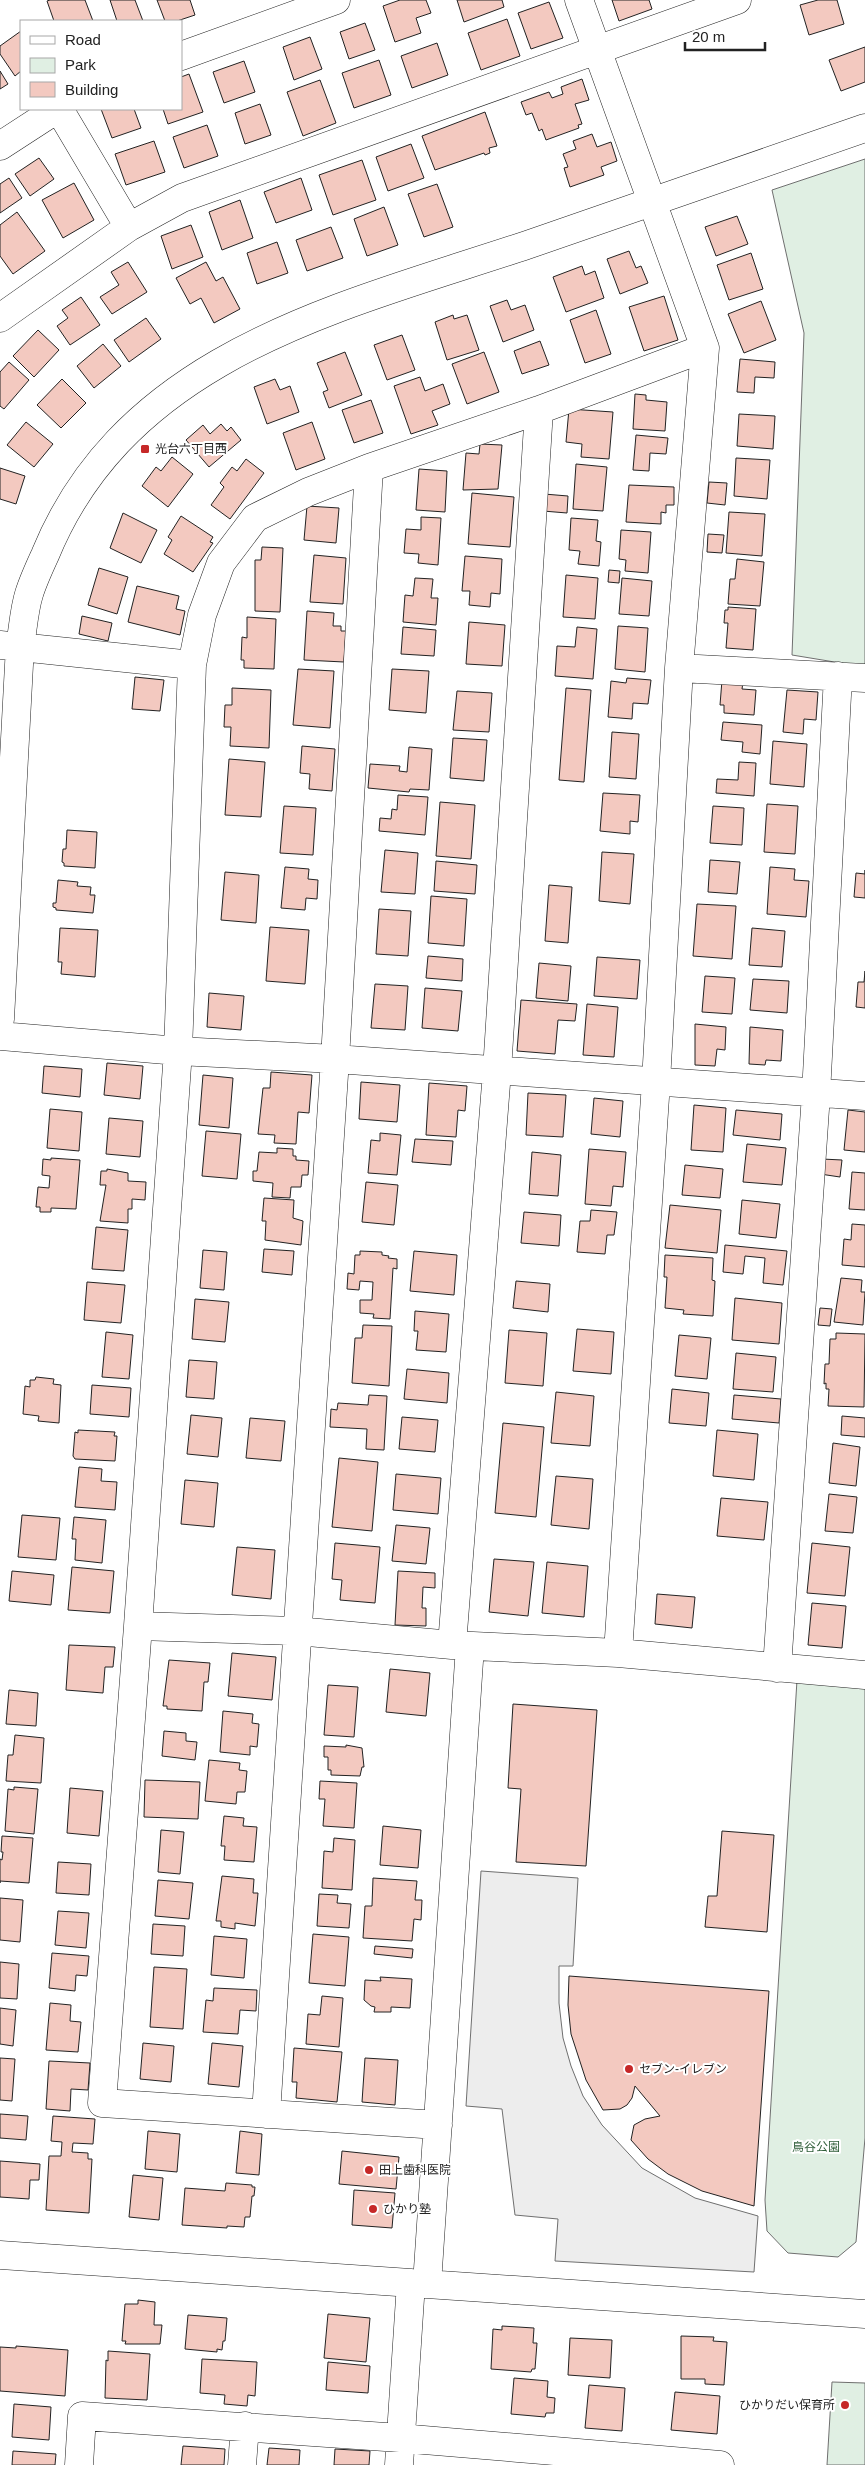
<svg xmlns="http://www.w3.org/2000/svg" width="865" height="2465" viewBox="0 0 865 2465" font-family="Arial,'Noto Sans JP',sans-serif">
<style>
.green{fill:#e0efe3;stroke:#6f6f6f}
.parking{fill:#ededed;stroke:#6f6f6f}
.building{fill:#f3c9c0;stroke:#222}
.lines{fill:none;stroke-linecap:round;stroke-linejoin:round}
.minor-casing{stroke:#222;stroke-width:29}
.minor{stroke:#fff;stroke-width:28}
.poi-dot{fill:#c62828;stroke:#fff;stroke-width:2}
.labels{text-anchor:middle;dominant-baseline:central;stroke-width:4;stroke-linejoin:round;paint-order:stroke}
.poi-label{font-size:12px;fill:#222;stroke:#fff;text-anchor:start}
.park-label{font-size:12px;fill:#2f5e38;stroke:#fff}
</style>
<rect width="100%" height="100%" fill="#fff"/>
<!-- green -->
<path class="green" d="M865 159V667L792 655 804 333 772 190Z
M797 1680 865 1685V2138L856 2242 838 2257 788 2253 767 2231 765 2200Z
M832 2382 865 2383V2465H827Z"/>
<!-- parking -->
<path class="parking" d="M481 1871 578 1878 573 1966H559V2003L563 2038 571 2066 583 2096 602 2125 642 2168 695 2198 758 2216 754 2272 555 2261 558 2219 515 2215 502 2109 466 2106Z"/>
<!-- building -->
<path class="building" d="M50 0H85L93 21H54L47 1Z
M110 0H135L143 21H117Z
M157 0H190L195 15 177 21H165Z
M400 0H426L431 13 416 18 421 33 395 42 383 6Z
M457 0H502L504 7 464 22Z
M612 0H649L652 9 619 21Z
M818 0H837L844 24 809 35 800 5Z
M549 2 563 38 531 49 518 13Z
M507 19 520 56 481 70 468 33Z
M365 23 375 50 349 59 340 32Z
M21 31V71L15 76 0 54V46Z
M310 37 322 69 294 80 283 47Z
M437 43 448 75 412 88 401 56Z
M865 47V82L841 91 829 60Z
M379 60 391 95 354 108 342 73Z
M244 61 255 92 224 103 213 72Z
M0 71 8 84 0 89Z
M189 74 203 112 168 124 163 109H181V77Z
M582 79 589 100 575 104 582 124 578 125 579 128 546 140 542 129 539 131 532 113 526 115 521 102 549 92 552 98 563 94 561 87Z
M320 80 336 123 303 136 287 92Z
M260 104 271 135 245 144 235 113Z
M101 109H134L141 128 112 138Z
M485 112 497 146 489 148 490 153 485 155 484 153 435 170 422 136Z
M207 125 218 156 184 168 173 137Z
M592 134 597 147 611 142 617 161 601 167 604 175 570 187 564 168 568 167 563 154 576 149 573 141Z
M154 141 165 172 126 185 115 154Z
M411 144 424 178 388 191 376 157Z
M39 158 54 179 30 196 15 174Z
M362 160 376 200 333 215 319 175Z
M9 178 22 198 0 213V184Z
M301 178 312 210 276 223 264 192Z
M74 183 94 220 63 238 42 200Z
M437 184 453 227 424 237 408 194Z
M240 200 253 238 222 250 209 212Z
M384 207 398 245 367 256 354 219Z
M17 212 45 251 13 274 0 256V225Z
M737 216 748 244 716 256 705 227Z
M191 225 203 257 172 269 161 236Z
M331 227 343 258 307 271 296 240Z
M277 242 288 273 257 284 247 253Z
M629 251 636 268 641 266 648 283 620 294 607 259Z
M751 253 763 289 729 300 717 265Z
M128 262 147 292 112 314 100 297 119 285 111 272Z
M206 262 216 281 223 277 240 309 214 323 201 298 190 304 176 278Z
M582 266 585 275 595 271 604 298 566 312 553 277Z
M664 296 678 340 644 351 629 307Z
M81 297 100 325 70 345 57 326 68 318 62 310Z
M507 300 511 310 525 305 534 330 503 342 490 306Z
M761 301 776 340 744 353 728 314Z
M596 310 611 354 585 363 570 320Z
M453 315 454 319 467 315 479 350 447 360 435 322Z
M146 318 161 339 129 362 114 340Z
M38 330 59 350 34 377 13 356Z
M402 335 415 370 387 380 374 345Z
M540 341 549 365 522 374 514 351Z
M103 344 121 366 94 388 77 366Z
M345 352 362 395 329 408 323 392 328 390 317 363Z
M484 352 499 392 467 404 452 364Z
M740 359 775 362 774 378 755 377 754 393 737 392Z
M9 362 29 380 4 409 0 406V372Z
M420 377 425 391 443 384 450 404 432 411 438 425 411 434 394 386Z
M62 379 86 403 61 428 37 405Z
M275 379 280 390 290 386 299 412 267 424 254 387Z
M635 394 646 395V400L667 402 665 431 633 429Z
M371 400 383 433 354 443 342 410Z
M569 409 613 412 609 459 581 457 582 444 566 442Z
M739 414 775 416 773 449 737 446Z
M26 422 53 444 34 467 7 445Z
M312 422 325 459 296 470 283 433Z
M221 424 227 431 231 427 241 440 209 467 186 440 203 425 210 434Z
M636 435 668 438 666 454 650 453 649 471 633 470Z
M480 444 502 445 498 489 463 490 466 453 479 454Z
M172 457 193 474 168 507 142 486 156 467 161 471Z
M736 458 770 460 767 499 734 496Z
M246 459 264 473 230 519 211 505 224 487 220 483 232 467 237 471Z
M576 464 607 467 603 511 573 509Z
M0 468 25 476 16 504 0 499Z
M419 469 447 471 445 512 416 510Z
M709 482 727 483 725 505 707 503Z
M629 485 674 487V505H666V513L661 512V524L626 522Z
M472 493 514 497 510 547 468 544Z
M544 494 568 496 567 513 543 511Z
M307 506 339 508 336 543 304 540Z
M729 512 765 514 762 556 726 553Z
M123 513 157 530 141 563 110 548Z
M181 516 213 537 210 542 213 543 193 572 164 554 172 540 168 537Z
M421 517 441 518 438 565 418 563 419 554 404 553 406 529 421 530Z
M571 518 598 520 596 541 601 542 599 566 578 564 580 551 569 550Z
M621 530 651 532 648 573 625 571 626 560 619 559Z
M708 534 724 535 722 553 707 552Z
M262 547 283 548 280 612 255 611V560H261Z
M314 555 346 558 343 604 310 602Z
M465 556 502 559 500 594 491 593 490 607 469 605 470 591H462Z
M737 559 764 562 760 606 728 604 730 579H735Z
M99 568 128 577 117 614 88 605Z
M609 570 620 571 619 583 608 582Z
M566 575 598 578 595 619 563 617Z
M415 578 433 579 431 598H438L436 625 403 622 405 595 413 596Z
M622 578 652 581 649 616 619 614Z
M137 586 179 596 176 609 185 611 180 635 128 622Z
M728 607 756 609 753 650 726 648 728 623H724L725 610H728Z
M307 611 334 613 333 626H341V631H346L344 662 304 660Z
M82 616 112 623 108 641 79 634Z
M247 617 276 619 274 669 244 668V660H241L242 637 247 638Z
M469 622 505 625 502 666 466 664Z
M618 626 648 628 645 672 615 669Z
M403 627 436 630 434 656 401 654Z
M577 627 597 629 593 679 555 676 557 646 575 647Z
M298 669 334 671 330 728 293 725Z
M392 669 429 671 426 713 389 710Z
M135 677 164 680 160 711 132 709Z
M627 678 651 680 648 704 633 703 632 719 608 717 611 681 626 683Z
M722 680 743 682 742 689 756 690 754 715 724 713V705H720Z
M232 688 271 690 269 748 230 746 231 727H224L225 705H232Z
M566 688 591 690 584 782 559 780Z
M787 690 818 692 816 720 804 719 803 734 783 732Z
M457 691 492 693 489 732 453 730Z
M723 722 762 725 760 754 742 752 743 742 721 740Z
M612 732 639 734 636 779 609 777Z
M453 738 487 740 484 781 450 778Z
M773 741 807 744 804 787 770 784Z
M302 746 335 749 332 791 309 789 310 774 300 773Z
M409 747 432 749 429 790 410 789 409 792 368 788 370 764 400 766 399 771 407 772Z
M229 759 265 762 261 817 225 815Z
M739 762 756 763 754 796 716 793 717 779 738 780Z
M603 793 640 795 638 822 630 821V834L600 831Z
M398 795 428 797 425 835 379 831 380 818 391 819 392 809 397 810Z
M440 802 475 805 471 859 436 856Z
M767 804 798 806 795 854 764 852Z
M284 806 316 808 313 855 280 853Z
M713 806 744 808 742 845 710 843Z
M67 830 97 832 95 868 64 866V863L62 862 63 849H66Z
M385 850 418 853 415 894 381 892Z
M602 852 634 854 630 904 599 901Z
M710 860 740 862 737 894 708 892Z
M436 861 477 865 475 894 434 891Z
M285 867 309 869 308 879 318 880 317 899 306 898 305 910 281 908Z
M770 867 795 869 794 880 809 881 806 917 767 914Z
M865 870V898L854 897 856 873 865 874Z
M225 872 259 875 256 923 221 920Z
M58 880 78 882 77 886 91 887 90 895H95L93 913 56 910V908L53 907V903H56Z
M549 885 572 887 568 943 545 941Z
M431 896 467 899 464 946 428 943Z
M697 904 736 906 732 959 693 956Z
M379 909 411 911 408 956 376 954Z
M270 927 309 930 305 984 266 981Z
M60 928 98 930 95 977 61 974 62 962H58Z
M752 928 785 931 782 967 749 965Z
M428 956 463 959 462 981 426 978Z
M597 957 640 960 637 999 594 996Z
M539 963 571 966 568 1001 536 998Z
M865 971V1008L856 1007 858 982H864Z
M705 976 735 978 732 1014 702 1012Z
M753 979 789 981 787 1013 750 1010Z
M375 984 408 986 405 1030 371 1028Z
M425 988 462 991 458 1031 422 1028Z
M209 993 244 996 241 1030 207 1027Z
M521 1000 577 1004 575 1021 558 1020 555 1054 517 1051Z
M587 1004 618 1007 614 1057 583 1055Z
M695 1024 726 1027 725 1050 717 1049 715 1066 695 1065Z
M750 1027 783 1030 781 1061 766 1060 765 1065 749 1064Z
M107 1063 143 1066 140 1099 104 1095Z
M44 1066 82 1069 80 1097 42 1093Z
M271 1072 312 1075 309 1113 298 1112 296 1144 274 1143 275 1135 258 1134 263 1088H270Z
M203 1075 233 1078 229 1128 199 1125Z
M361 1082 400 1085 397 1122 359 1119Z
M429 1083 467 1086 465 1111 458 1110 456 1137 426 1135Z
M528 1093 566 1095 563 1137 526 1135Z
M594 1098 623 1101 620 1137 591 1134Z
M694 1105 726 1108 723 1152 691 1150Z
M50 1109 82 1112 79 1151 47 1148Z
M736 1110 782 1114 780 1140 733 1135Z
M848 1110 865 1112V1152L844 1150Z
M109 1118 143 1121 140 1157 106 1154Z
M206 1131 241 1134 237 1179 202 1176Z
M380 1133 401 1135 397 1175 368 1173 371 1140 380 1141Z
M415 1139 453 1141 451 1165 412 1162Z
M747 1144 786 1148 782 1185 743 1182Z
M277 1148 293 1149V1156H296V1160L309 1161 308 1175H302L301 1187H291L290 1198 272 1197 273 1183 253 1181V1171H257L259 1152 277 1153Z
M589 1149 626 1152 623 1187 613 1186 611 1206 585 1204Z
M532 1152 561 1155 558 1196 529 1194Z
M51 1158 80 1160 76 1209 51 1208V1212H40V1207H36L38 1187 49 1188 50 1176 42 1175 43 1159 51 1160Z
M822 1159 842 1160 840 1177 820 1174Z
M685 1165 723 1169 720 1198 682 1195Z
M107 1169 128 1173V1181L146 1182 145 1200 132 1199V1209H128V1223L100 1221 106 1185H100L101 1171H107Z
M852 1172 865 1173V1210L849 1209Z
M366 1182 398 1185 394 1225 362 1222Z
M264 1198 294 1200 293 1218 303 1221 301 1245 265 1240 266 1221H262Z
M742 1200 780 1204 776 1238 739 1234Z
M670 1205 721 1210 717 1253 665 1248Z
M591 1210 617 1212 614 1235H607L605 1254 577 1252 580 1221H590Z
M524 1212 561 1215 559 1246 521 1243Z
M852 1224 865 1225V1267L842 1265 844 1239 851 1240Z
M96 1227 128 1230 124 1271 92 1269Z
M725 1245 787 1251 783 1285 763 1283 765 1258 745 1256 743 1274 723 1272Z
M264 1249 294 1251 292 1275 262 1272Z
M203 1250 227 1252 224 1290 200 1288Z
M360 1251 382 1252V1255L389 1256 388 1258 397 1259V1269L393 1268 390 1319 373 1318 374 1314 360 1313V1300H372L373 1282 360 1281 359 1290 347 1289 348 1273 354 1274 355 1255H360Z
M414 1251 457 1255 454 1295 410 1291Z
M665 1255 713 1258 712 1280 715 1281 713 1316 683 1314 684 1310 665 1308 667 1277H664Z
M841 1278 862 1280 861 1292H865L863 1325 834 1322Z
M516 1281 550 1284 548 1312 513 1308Z
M87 1282 125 1285 121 1323 84 1320Z
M735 1298 782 1303 779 1344 732 1340Z
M195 1299 229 1302 225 1342 192 1339Z
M820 1308 832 1309 830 1326 818 1325Z
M415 1311 449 1314 446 1352 416 1350 418 1331H414Z
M363 1325 392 1326 389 1386 352 1383 355 1338H362Z
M577 1329 614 1332 611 1374 573 1371Z
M509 1330 547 1333 543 1386 505 1383Z
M106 1332 133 1335 129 1379 102 1377Z
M836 1333 865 1334 864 1407 828 1406 829 1389H826V1383L824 1384 825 1364H829L830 1339H836Z
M679 1335 711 1338 707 1379 675 1376Z
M736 1353 776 1357 773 1392 733 1389Z
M189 1360 217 1362 214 1399 186 1397Z
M407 1369 449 1373 447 1403 404 1399Z
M36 1377 54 1379 53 1384 61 1385 59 1423 38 1421 39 1416 23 1414 25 1386 30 1387V1380H35Z
M92 1385 131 1388 129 1417 90 1414Z
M672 1389 709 1393 706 1426 669 1423Z
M556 1392 594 1396 590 1446 551 1443Z
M369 1395 387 1396 384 1450 366 1449 367 1429 330 1427 331 1409 337 1410 338 1403 368 1405Z
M734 1395 781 1399 779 1423 732 1419Z
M191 1415 222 1418 218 1457 187 1454Z
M842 1416 865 1418V1437L841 1435Z
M402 1417 438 1420 435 1452 399 1449Z
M250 1418 285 1421 281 1461 246 1458Z
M503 1423 544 1427 536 1517 495 1513Z
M78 1430 115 1432 114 1436H117L115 1461 75 1459 73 1456 75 1432 78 1433Z
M717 1430 758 1434 754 1480 713 1476Z
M833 1443 860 1447 856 1486 829 1483Z
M339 1458 378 1462 372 1531 332 1527Z
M79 1467 102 1469 101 1481 117 1482 115 1510 75 1507Z
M396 1474 441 1478 438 1514 393 1510Z
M556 1476 593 1479 589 1529 551 1525Z
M185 1480 218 1483 214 1527 181 1524Z
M829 1494 857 1497 853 1533 825 1531Z
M721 1498 768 1502 764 1540 717 1536Z
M22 1515 60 1518 56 1560 18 1557Z
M74 1517 106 1520 102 1563 75 1560 76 1539H72Z
M396 1525 430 1528 426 1564 392 1561Z
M335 1543 380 1547 375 1603 340 1600 342 1580 332 1579Z
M812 1543 850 1547 845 1596 807 1593Z
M237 1547 275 1550 271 1599 232 1595Z
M494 1559 534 1562 528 1616 489 1612Z
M547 1562 588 1566 584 1617 542 1613Z
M72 1567 114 1571 110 1613 68 1610Z
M12 1571 54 1575 51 1605 9 1601Z
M398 1571 435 1573V1588L423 1587 422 1608H426V1626L395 1625Z
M657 1594 695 1597 692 1628 655 1624Z
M812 1603 846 1606 842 1648 808 1645Z
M69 1645 115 1647 113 1667H105L103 1693 66 1690Z
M232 1653 276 1657 272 1700 228 1696Z
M169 1660 210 1663 208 1682H204L202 1711 167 1709V1706H163Z
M390 1669 430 1673 426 1716 386 1712Z
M328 1685 358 1687 354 1737 324 1735Z
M9 1690 38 1693 36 1726 6 1724Z
M513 1704 597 1710 586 1866 516 1862 521 1789 508 1788Z
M223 1711 253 1714 252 1723 259 1724 257 1747 250 1746V1755L220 1752Z
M164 1731 186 1733V1741L197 1742 195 1760 162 1756Z
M15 1735 44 1738 41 1783 6 1781 8 1755H13Z
M346 1745 362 1748 364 1767H362L360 1776 331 1775V1770H328V1757H324V1746L346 1747Z
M209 1760 240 1763 239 1770 247 1771 245 1792H237L236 1804 205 1801Z
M145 1780 200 1782 198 1819 144 1817Z
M320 1781 357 1783 354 1828 323 1826 325 1799H319Z
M14 1787 38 1789 34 1834 5 1831 8 1789 14 1790Z
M70 1788 103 1791 99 1836 67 1833Z
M224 1816 244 1818 243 1826 257 1827 254 1862 224 1860 225 1846H221Z
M383 1826 421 1830 418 1868 380 1865Z
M161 1830 184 1832 180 1874 158 1872Z
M722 1831 774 1835 767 1932 705 1927 708 1896H717Z
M2 1836 33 1838 29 1883 0 1881V1883V1859L2 1860 3 1852H1Z
M334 1838 355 1840 352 1890 322 1888 324 1851 333 1852Z
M58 1862 91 1864 89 1895 56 1893Z
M222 1876 254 1879 253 1893H258L255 1926 235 1923V1929L221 1927V1921H216Z
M373 1878 417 1881 415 1900H422L421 1920 414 1919 412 1941 363 1938 365 1906H372Z
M158 1880 193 1883 189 1919 155 1916Z
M319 1894 338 1895 337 1903 351 1904 349 1928 317 1926Z
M0 1898 23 1900 20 1942 0 1940Z
M58 1911 89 1913 86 1948 55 1945Z
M153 1924 185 1926 183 1956 151 1954Z
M313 1934 349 1937 345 1986 309 1983Z
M214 1936 247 1939 244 1978 211 1975Z
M375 1946 413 1949 412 1958 374 1954Z
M52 1953 89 1956 87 1976 76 1975 75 1991 49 1988Z
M0 1962 19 1964 17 1999 0 1998Z
M154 1967 187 1969 183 2029 150 2027Z
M569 1976 769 1991 754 2206 702 2191 668 2174 648 2159 631 2140 634 2125 645 2119 660 2116 635 2086 632 2098 627 2105 620 2109 603 2110 586 2080 571 2034 568 2005Z
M380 1977 412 1979 410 2008 391 2007V2012H374L375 2007 371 2006 364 2000 365 1980 381 1981Z
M214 1988 257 1990 256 2011 240 2010 238 2034 203 2032 206 2000 213 2001Z
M322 1996 343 1998 339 2047 306 2044 308 2014 320 2015Z
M50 2003 71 2005 70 2021 81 2022 78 2052 46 2050Z
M0 2008 16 2010 13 2046 0 2044Z
M143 2043 174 2046 171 2082 140 2079Z
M212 2043 243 2046 239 2087 208 2084Z
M294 2048 342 2052 337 2102 296 2098 297 2082H292Z
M0 2058 15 2059 12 2101 0 2100Z
M365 2058 398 2060 395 2105 362 2102Z
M49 2061 90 2063 88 2090 71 2089 70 2111 46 2109Z
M0 2114 28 2116 26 2140 0 2138Z
M53 2116 95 2119 93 2144 73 2143 72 2152 88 2153V2159H92L89 2213 46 2210 49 2156H61L62 2142 51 2141Z
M148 2131 180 2134 177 2172 145 2169Z
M240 2131 262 2134 259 2175 236 2173Z
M342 2151 399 2157 396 2189 339 2184Z
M0 2161 40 2164 39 2180H30L29 2199 0 2197Z
M133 2175 163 2178 159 2220 129 2217Z
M226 2183 252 2185V2187H255L254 2196H252L250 2217H245L244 2227 227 2226V2228L182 2225 185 2188 225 2191Z
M354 2190 395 2193 392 2228 352 2225Z
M138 2300 155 2302 154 2325H162L160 2344H125L126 2341H122L125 2304H138Z
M328 2314 370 2318 366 2362 324 2358Z
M188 2315 227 2318 225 2341H223L222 2350 217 2349V2352L185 2349Z
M502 2326 534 2328 533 2343H537L535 2369H532L531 2372 491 2369 493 2329 502 2330Z
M681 2336 714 2337 713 2341 727 2342 724 2385 705 2384V2379H681Z
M570 2338 612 2340 610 2378 568 2375Z
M16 2346 68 2350 65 2396 0 2391V2347L16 2348Z
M108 2351 150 2354 147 2400 105 2398 106 2360 108 2361Z
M202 2359 257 2362 255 2396 248 2395 247 2406 224 2404 225 2395 200 2393Z
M328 2362 370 2366 368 2393 326 2390Z
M514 2378 548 2381 547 2397 555 2398 554 2413H546L545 2417 511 2414Z
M589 2385 625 2388 622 2431 585 2428Z
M675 2392 720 2396 717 2434 671 2430Z
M14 2404 51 2407 49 2440 12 2437Z
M183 2446 225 2449 224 2465H181Z
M269 2448 300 2450 299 2465H267Z
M335 2449 370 2451 369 2465H334Z
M13 2451 56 2454 55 2465H12Z"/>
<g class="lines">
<!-- minor casing -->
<g class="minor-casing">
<path id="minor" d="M579 0 705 348 679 668 656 1082 618 1653
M181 56 336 0
M59 109 129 227
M0 146 57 109
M0 318 129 227 182 198 737 0
M0 645 192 665
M679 668 865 678
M0 1019 20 646C23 629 24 610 29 594 33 581 39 568 45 555 127 354 341 307 527 245 640 207 752 166 865 128
M0 1036 178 1051 335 1059 865 1096
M138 1626 297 1631 452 1645 618 1653 865 1675
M452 1645 497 1071 539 410
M777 1668 816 1094 838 676
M266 2114 335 1059 369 468
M438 2125 102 2103 138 1626 178 1051 192 665 202 615 221 563 255 518 308 492 369 468 539 410 705 348
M0 2255 865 2314
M427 2284 470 1646
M79 2465 82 2416 400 2438 720 2465
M242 2465 245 2426
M399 2465 411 2283"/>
</g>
<!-- minor -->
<use href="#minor" class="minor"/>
</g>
<!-- markers -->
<g class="poi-dot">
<rect x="140" y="444" width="10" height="10" rx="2.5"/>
<circle cx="629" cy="2069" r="5"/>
<circle cx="369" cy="2170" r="5"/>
<circle cx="373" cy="2209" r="5"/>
<circle cx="845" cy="2405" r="5"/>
</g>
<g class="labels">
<!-- poi labels -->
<g class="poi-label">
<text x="155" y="449">光台六丁目西</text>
<text x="639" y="2069">セブン-イレブン</text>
<text x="379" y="2170">田上歯科医院</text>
<text x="383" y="2209">ひかり塾</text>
<text x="835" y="2405" text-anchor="end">ひかりだい保育所</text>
</g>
<!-- park labels -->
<g class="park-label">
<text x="816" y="2147">鳥谷公園</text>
</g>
</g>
<!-- legend -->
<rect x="20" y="20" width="162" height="90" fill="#ffffff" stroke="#a7a7a7"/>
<rect x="30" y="36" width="25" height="8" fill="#ffffff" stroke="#a7a7a7"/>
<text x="65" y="45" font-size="15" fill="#222222">Road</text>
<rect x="30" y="58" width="25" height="15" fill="#e0efe3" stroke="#a7a7a7"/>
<text x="65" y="70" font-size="15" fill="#222222">Park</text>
<rect x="30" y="82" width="25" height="15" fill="#f3c9c0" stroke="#a7a7a7"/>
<text x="65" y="95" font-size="15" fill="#222222">Building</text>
<!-- scale -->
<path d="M685 42v8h80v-8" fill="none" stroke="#222222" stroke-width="2.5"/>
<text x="692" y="42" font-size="15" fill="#222222" stroke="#ffffff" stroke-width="4" paint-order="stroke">20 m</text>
</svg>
